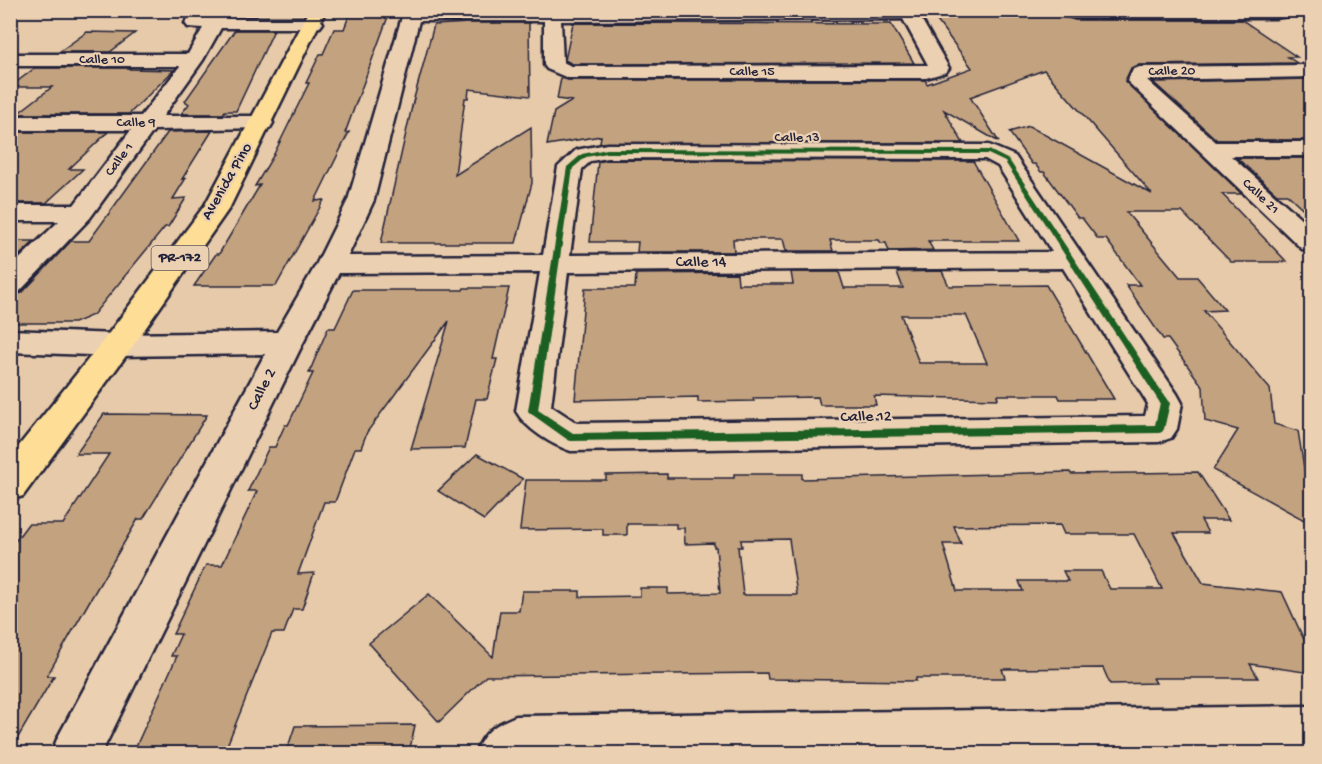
<svg xmlns="http://www.w3.org/2000/svg" width="1322" height="764" viewBox="0 0 1322 764" font-family="'Gochi Hand',sans-serif">
<style>
.building{fill:#c3a27f;stroke:#22223b;stroke-width:1.5;fill-rule:evenodd}
.lines{fill:none;stroke-linecap:round;stroke-linejoin:round}
.street-casing{stroke:#22223b;stroke-width:5}
.primary-casing{stroke:#22223b;stroke-width:5}
.street{fill:#ecd0b2;fill-rule:evenodd}
.primary{fill:#fedd96;fill-rule:evenodd}
.cycleway-casing{stroke:#ecd0b2;stroke-width:4}
.cycleway{fill:#1b5e20;fill-rule:evenodd}
.labels{text-anchor:middle;dominant-baseline:central;stroke-width:4.5;stroke-linejoin:round;paint-order:stroke}
.far-street-label{font-size:14px;fill:#22223b;stroke:#ecd0b2}
.shield{fill:#ecd0b2;stroke:#5f565f;stroke-width:1.5}
.shield-label{font-size:15px;font-weight:bold;fill:#22223b}
.street-label{font-size:16px;fill:#22223b;stroke:#ecd0b2}
</style>
<rect width="100%" height="100%" fill="#e7caa9"/>
<filter id="ink" filterUnits="userSpaceOnUse"><feTurbulence type="fractalNoise" baseFrequency=".0167" numOctaves="2"/><feDisplacementMap in="SourceGraphic" scale="12" xChannelSelector="R" yChannelSelector="G"/><feConvolveMatrix kernelMatrix="1 2 1 2 8 2 1 2 1" color-interpolation-filters="sRGB"/></filter>
<g filter="url(#ink)">
<!-- building -->
<path class="building" d="M355 10H388L389 14 345 133 349 132 315 201 324 200 276 286H194L216 254H219L260 185 255 186 273 156 309 83H306L320 54H323L334 29H344L349 16H353Z
M929 10H1038L1075 20H1242L1297 57H1288L1297 63 1139 65 1131 68 1125 81 1242 194H1222L1287 262H1231L1182 212H1126L1180 277H1197L1225 310 1204 311 1270 389 1274 424 1298 431 1305 474 1311 477V506L1304 520 1213 470 1238 430 1205 421 1203 387 1168 339H1163L1126 285H1140L1106 239H1098L1082 218H1078L1044 172H1041L1035 164H1032L1009 132 1029 126 1152 194 1044 70 970 97 999 142 944 110 963 143H600L601 136 547 145 554 112 572 101 557 99 561 78 568 80H925L927 84 972 68Z
M469 23H529L530 96 469 89 468 98H465L455 175 531 127 532 183 516 243H381L413 102 434 25Z
M573 23 891 24 914 63 572 64 565 60Z
M235 30H274L236 111H225L223 114H181L189 104 185 101Z
M87 32 135 33 110 52H59Z
M35 68H131L129 69 174 70 129 114H17L52 87H10Z
M1311 79V140H1217L1153 82Z
M212 131 182 179 186 178 173 199 186 198 168 227H165L93 315 74 323H10V296L22 293 71 241H89L168 132Z
M10 132H108L69 169H83L46 203H10Z
M1237 158H1311V216L1287 194H1277Z
M607 160 973 161 1019 241H928L933 250 889 251 886 243H881L879 240H830L833 251H786L783 239H733L734 252H637L638 242H590L598 162Z
M10 241H35L10 264Z
M942 271 949 286 1046 285 1114 399H1060L1058 395H997L998 399 874 396 876 405H820L818 397 753 398 754 401 698 402V397L575 400 585 288H635L636 274 737 273 738 284H793L791 272H839L844 288H903L897 272ZM901 315H966L987 363H919Z
M464 288H509L493 359H497L487 399H476L465 448 411 449 449 321 367 432 361 448H355L335 502H324L298 574 314 573 302 609H293L284 633H272L224 753H133L177 656H171L181 634H173L206 565H222L257 491H248L269 447H275L285 425H288L313 373H309L328 328H335L353 290H463Z
M104 414 207 415 143 519H138L89 602 47 676H54L10 751V548L28 524H63L109 454H76Z
M477 454 523 479 484 520 438 491Z
M1070 472 1071 474 1198 472 1229 520H1201L1208 533H1174L1203 583 1282 592 1311 655V673L1250 664 1258 678H1153L1156 683 1110 684 1103 668 1002 669 1005 678H916V681L768 679 767 673 486 676 439 722 369 643 429 594 493 657 500 611H519L522 591H580V597L640 596V588H668V594L720 593 716 547H714V543L685 544 684 528H676V524H627V535H603V529L520 530 526 480H606V475L667 474V478H734V474H802V479ZM1060 525 1064 534H1134L1162 589H1110L1101 571H1063L1068 581H1019L1023 591H957L943 544H961L954 526ZM789 539 797 595H743L738 547H742L741 540Z
M415 725 409 753H286L295 726Z"/>
<g class="lines">
<!-- street casing -->
<g class="street-casing">
<path id="street" d="M404 10H916L949 68 946 72 926 78H568L547 69 544 65V21H419L374 200 348 256 543 255 558 167 576 150 607 144 989 145 1015 156 1177 394 1182 403 1177 429 1171 438 1159 442 571 451C552 445 526 429 516 411L540 272 339 273 303 343 101 754H51L58 737 265 354 117 356 10 352V330L117 334 277 332 316 265 348 200ZM903 19 928 65 571 66 563 62 561 21ZM607 158 985 159 998 166 1052 252 570 255 582 169 591 161ZM1063 268 1148 404 1145 416 577 423 551 406 568 272Z
M1060 10H1303L1301 14 1275 18H1075Z
M194 18H314L320 19 323 23 320 27 314 28H221L203 60 163 116H262L270 118 273 123 270 128 154 130 90 218 20 291 10 294V268L59 221H10V205H74L131 130H10V116H141L180 66H10V54H188L203 28 188 27 185 23 188 19Z
M1312 65V77L1147 80 1216 142H1312V156H1231L1312 228V251L1302 249 1127 81 1133 69 1140 67Z
M1312 706V754H475C484 731 494 725 516 716Z"/>
</g>
<!-- primary casing -->
<g class="primary-casing">
<path id="primary" d="M309 10H326L230 207 128 353 23 496 10 500V457L106 337 205 205Z"/>
</g>
<!-- street -->
<use href="#street" class="street"/>
<!-- primary -->
<use href="#primary" class="primary"/>
<!-- cycleway casing -->
<g class="cycleway-casing">
<path id="cycleway" d="M607 149 989 150 1009 160 1168 401 1170 403 1164 429 1162 432 1159 433 571 441 568 440 530 413 528 411 567 167 582 154ZM607 153 988 154 1005 162 1160 403 1155 425 573 433 538 410 573 168 586 157Z"/>
</g>
<!-- cycleway -->
<use href="#cycleway" class="cycleway"/>
</g>
</g>
<g class="labels">
<!-- far-street labels -->
<g class="far-street-label">
<text x="102" y="60">Calle 10</text>
<text x="752" y="72">Calle 15</text>
<text transform="translate(1172 72) rotate(-1)">Calle 20</text>
<text x="136" y="123">Calle 9</text>
<text x="797" y="138">Calle 13</text>
<text transform="translate(120 160) rotate(-53)">Calle 1</text>
<text transform="translate(1260 197) rotate(43)">Calle 21</text>
</g>
<!-- shield labels -->
<rect class="shield" x="151.5" y="246" width="57" height="24" rx="4.5"/>
<g class="shield-label">
<text x="180" y="258">PR-172</text>
</g>
<!-- street labels -->
<g class="street-label">
<text transform="translate(228 182) rotate(-60)">Avenida Pino</text>
<text x="701" y="263">Calle 14</text>
<text transform="translate(263 390) rotate(-63)">Calle 2</text>
<text transform="translate(866 418) rotate(-1)">Calle 12</text>
</g>
</g>
<!-- margin -->
<rect width="1322" height="764" fill="none" stroke="#ecd0b2" stroke-width="36"/>
<rect x="18" y="18" width="1286" height="728" fill="none" stroke="#22223b" stroke-width="2" filter="url(#ink)"/>
</svg>
